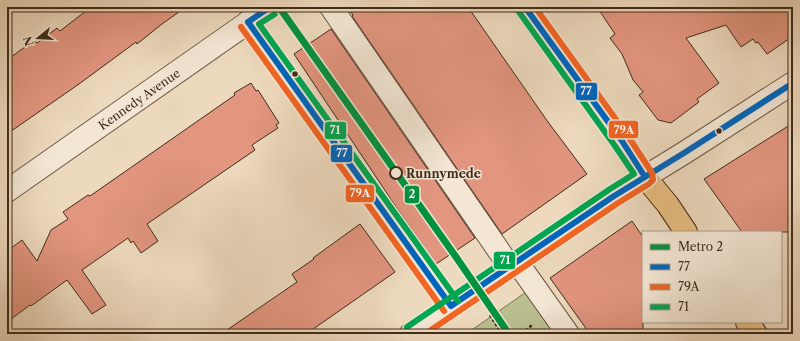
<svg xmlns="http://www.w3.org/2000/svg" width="800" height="341" viewBox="0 0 800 341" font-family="'Libre Caslon Text',serif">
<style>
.green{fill:#babf8f;stroke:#7c7654}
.building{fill:#e2957f;stroke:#3f2c1a}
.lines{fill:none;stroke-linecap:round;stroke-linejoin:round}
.minor-casing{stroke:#6a5743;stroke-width:24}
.major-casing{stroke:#3f2c1a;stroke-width:24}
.path{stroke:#3f2c1a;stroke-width:2.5;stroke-dasharray:3 2;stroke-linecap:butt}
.minor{stroke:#f3e6d4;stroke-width:22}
.major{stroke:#e6bc7e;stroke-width:22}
.bus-1-casing{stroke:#f3e6d4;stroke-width:9}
.bus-2-casing{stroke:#f3e6d4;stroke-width:9}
.bus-3-casing{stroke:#f3e6d4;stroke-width:9}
.bus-1{stroke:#0065bd;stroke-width:6}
.bus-2{stroke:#f26522;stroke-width:6}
.bus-3{stroke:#00a651;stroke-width:6}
.metro-1-casing{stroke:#f3e6d4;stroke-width:10}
.metro-1{stroke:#00923f;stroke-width:7}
.bus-dot{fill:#3f2c1a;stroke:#f3e6d4;stroke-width:1.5}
.stop-dot{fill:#f3e6d4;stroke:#3f2c1a;stroke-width:2}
.labels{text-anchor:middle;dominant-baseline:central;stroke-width:3;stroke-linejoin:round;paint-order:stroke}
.street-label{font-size:12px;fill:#3f2c1a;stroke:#f3e6d4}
.stop-label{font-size:12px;font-weight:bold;fill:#3f2c1a;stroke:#f3e6d4;text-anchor:start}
.line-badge{stroke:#f3e6d4;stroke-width:1.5}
.badge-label{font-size:11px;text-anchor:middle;font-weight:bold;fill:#fff}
</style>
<rect width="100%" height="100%" fill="#edd9bd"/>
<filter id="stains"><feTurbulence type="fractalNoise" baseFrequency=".005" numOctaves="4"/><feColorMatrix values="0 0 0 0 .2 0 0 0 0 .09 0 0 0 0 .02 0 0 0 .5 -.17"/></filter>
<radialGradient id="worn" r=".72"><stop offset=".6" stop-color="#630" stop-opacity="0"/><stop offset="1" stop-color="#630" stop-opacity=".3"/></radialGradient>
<!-- green -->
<path class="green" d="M529 290 560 334H466Z"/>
<!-- building -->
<path class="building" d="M91 7H186L162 24 137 44 136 42 79 84 7 134V60L33 41 37 43 57 28 60 31Z
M347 7H468L548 122 587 174 502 234 352 16 353 15Z
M597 7H793V36L767 54 758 42 756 43 753 39 741 47 726 25 686 38 719 83 697 99 699 102 671 123 658 120 639 95 643 92 633 80 622 54 610 38 615 34Z
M331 29 475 238 436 264 396 207 294 54Z
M251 83 256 91 258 90 279 123 276 125 278 128 252 145 255 150 147 224 158 241 141 253 133 241 131 243 128 238 82 270 106 305 92 314 67 280 31 306 30 305 7 322V251L22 240 37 261 51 230 68 219 63 212 88 195 90 196 235 95 234 93Z
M793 123V232H742L704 179Z
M632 221 643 237V334H590L550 278Z
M360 224 395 272 306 334H221L297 282 292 274 314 259 313 258Z"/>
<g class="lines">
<!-- minor casing -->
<g class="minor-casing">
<g id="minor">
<path d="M331 7 510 267"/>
<path d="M248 22 451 306"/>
<path id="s1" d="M7 191 270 7"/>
<path d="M517 262 568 334"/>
<path d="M411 334 614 196 684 153 793 83"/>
</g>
</g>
<!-- major casing -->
<g class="major-casing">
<path id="major" d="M525 7 622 141 645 177 668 205 686 232
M747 322 756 334"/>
</g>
<!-- path -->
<path class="path" d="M288 22 304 48
M490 315 502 334
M522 334 532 325"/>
<!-- minor -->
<use href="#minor" class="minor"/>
<!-- major -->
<use href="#major" class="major"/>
<!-- bus-1 casing -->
<g class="bus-1-casing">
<path id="bus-1" d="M270 7 248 22 451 306
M525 7 622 141 645 177
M451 306 614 196 684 153 793 83"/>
</g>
<!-- bus-2 casing -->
<g class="bus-2-casing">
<path id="bus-2" d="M241 27 444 311
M425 334 618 203 649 184 653 180 652 173 628 136 535 7"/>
</g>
<!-- bus-3 casing -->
<g class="bus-3-casing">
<path id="bus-3" d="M275 14 259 24 458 301
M407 327 610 189 634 174 615 146 519 12"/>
</g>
<!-- bus-1 -->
<use href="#bus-1" class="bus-1"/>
<!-- bus-2 -->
<use href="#bus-2" class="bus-2"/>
<!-- bus-3 -->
<use href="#bus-3" class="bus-3"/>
<!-- metro-1 casing -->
<g class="metro-1-casing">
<path id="metro-1" d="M279 7 456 257 509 334"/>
</g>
<!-- metro-1 -->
<use href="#metro-1" class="metro-1"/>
</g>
<!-- markers -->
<g class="bus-dot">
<circle cx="295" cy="74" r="3.5"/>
<circle cx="719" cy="131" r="3.5"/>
</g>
<circle class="stop-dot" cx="396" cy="173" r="6"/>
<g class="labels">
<!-- street labels -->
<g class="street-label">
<text stroke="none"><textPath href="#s1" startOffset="161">Kennedy Avenue</textPath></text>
</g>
<!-- stop labels -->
<g class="stop-label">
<text x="406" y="173">Runnymede</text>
</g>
</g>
<g class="line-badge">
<rect x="575" y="82" width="23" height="19" rx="4" fill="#0065bd"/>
<rect x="608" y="120" width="31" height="19" rx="4" fill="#f26522"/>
<rect x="324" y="121" width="23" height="19" rx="4" fill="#00a651"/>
<rect x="330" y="144" width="23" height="19" rx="4" fill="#0065bd"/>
<rect x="345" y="184" width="30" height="19" rx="4" fill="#f26522"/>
<rect x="404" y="185" width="16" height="19" rx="4" fill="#00923f"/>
<rect x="493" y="251" width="23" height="19" rx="4" fill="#00a651"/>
</g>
<g class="badge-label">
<text x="586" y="95">77</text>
<text x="624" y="134">79A</text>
<text x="335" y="134">71</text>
<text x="342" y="157">77</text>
<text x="360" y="197">79A</text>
<text x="412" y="198">2</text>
<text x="505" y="264">71</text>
</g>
<!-- margin -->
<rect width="800" height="341" fill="none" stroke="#edd9bd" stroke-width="24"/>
<rect x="8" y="8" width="784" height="325" fill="none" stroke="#3f2c1a" stroke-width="2"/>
<rect x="12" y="12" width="776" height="317" fill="none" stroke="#3f2c1a"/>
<!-- legend -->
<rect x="642" y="231" width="140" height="92" fill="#f3e6d4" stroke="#ab9c8a"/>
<rect x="650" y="244" width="20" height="6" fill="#00923f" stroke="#ab9c8a"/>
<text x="678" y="251" font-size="12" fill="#3f2c1a">Metro 2</text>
<rect x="650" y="264" width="20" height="6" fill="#0065bd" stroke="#ab9c8a"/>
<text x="678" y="271" font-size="12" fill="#3f2c1a">77</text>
<rect x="650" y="284" width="20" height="6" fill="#f26522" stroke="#ab9c8a"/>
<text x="678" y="291" font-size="12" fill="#3f2c1a">79A</text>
<rect x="650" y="304" width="20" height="6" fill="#00a651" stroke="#ab9c8a"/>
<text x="678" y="311" font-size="12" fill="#3f2c1a">71</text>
<!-- north arrow -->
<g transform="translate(38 38) rotate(252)" stroke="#f3e6d4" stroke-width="3" paint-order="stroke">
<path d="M0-3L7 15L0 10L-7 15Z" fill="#3f2c1a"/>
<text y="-6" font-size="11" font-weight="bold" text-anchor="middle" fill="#3f2c1a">N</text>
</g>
<rect width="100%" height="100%" filter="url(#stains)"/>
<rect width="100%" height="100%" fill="url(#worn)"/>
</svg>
